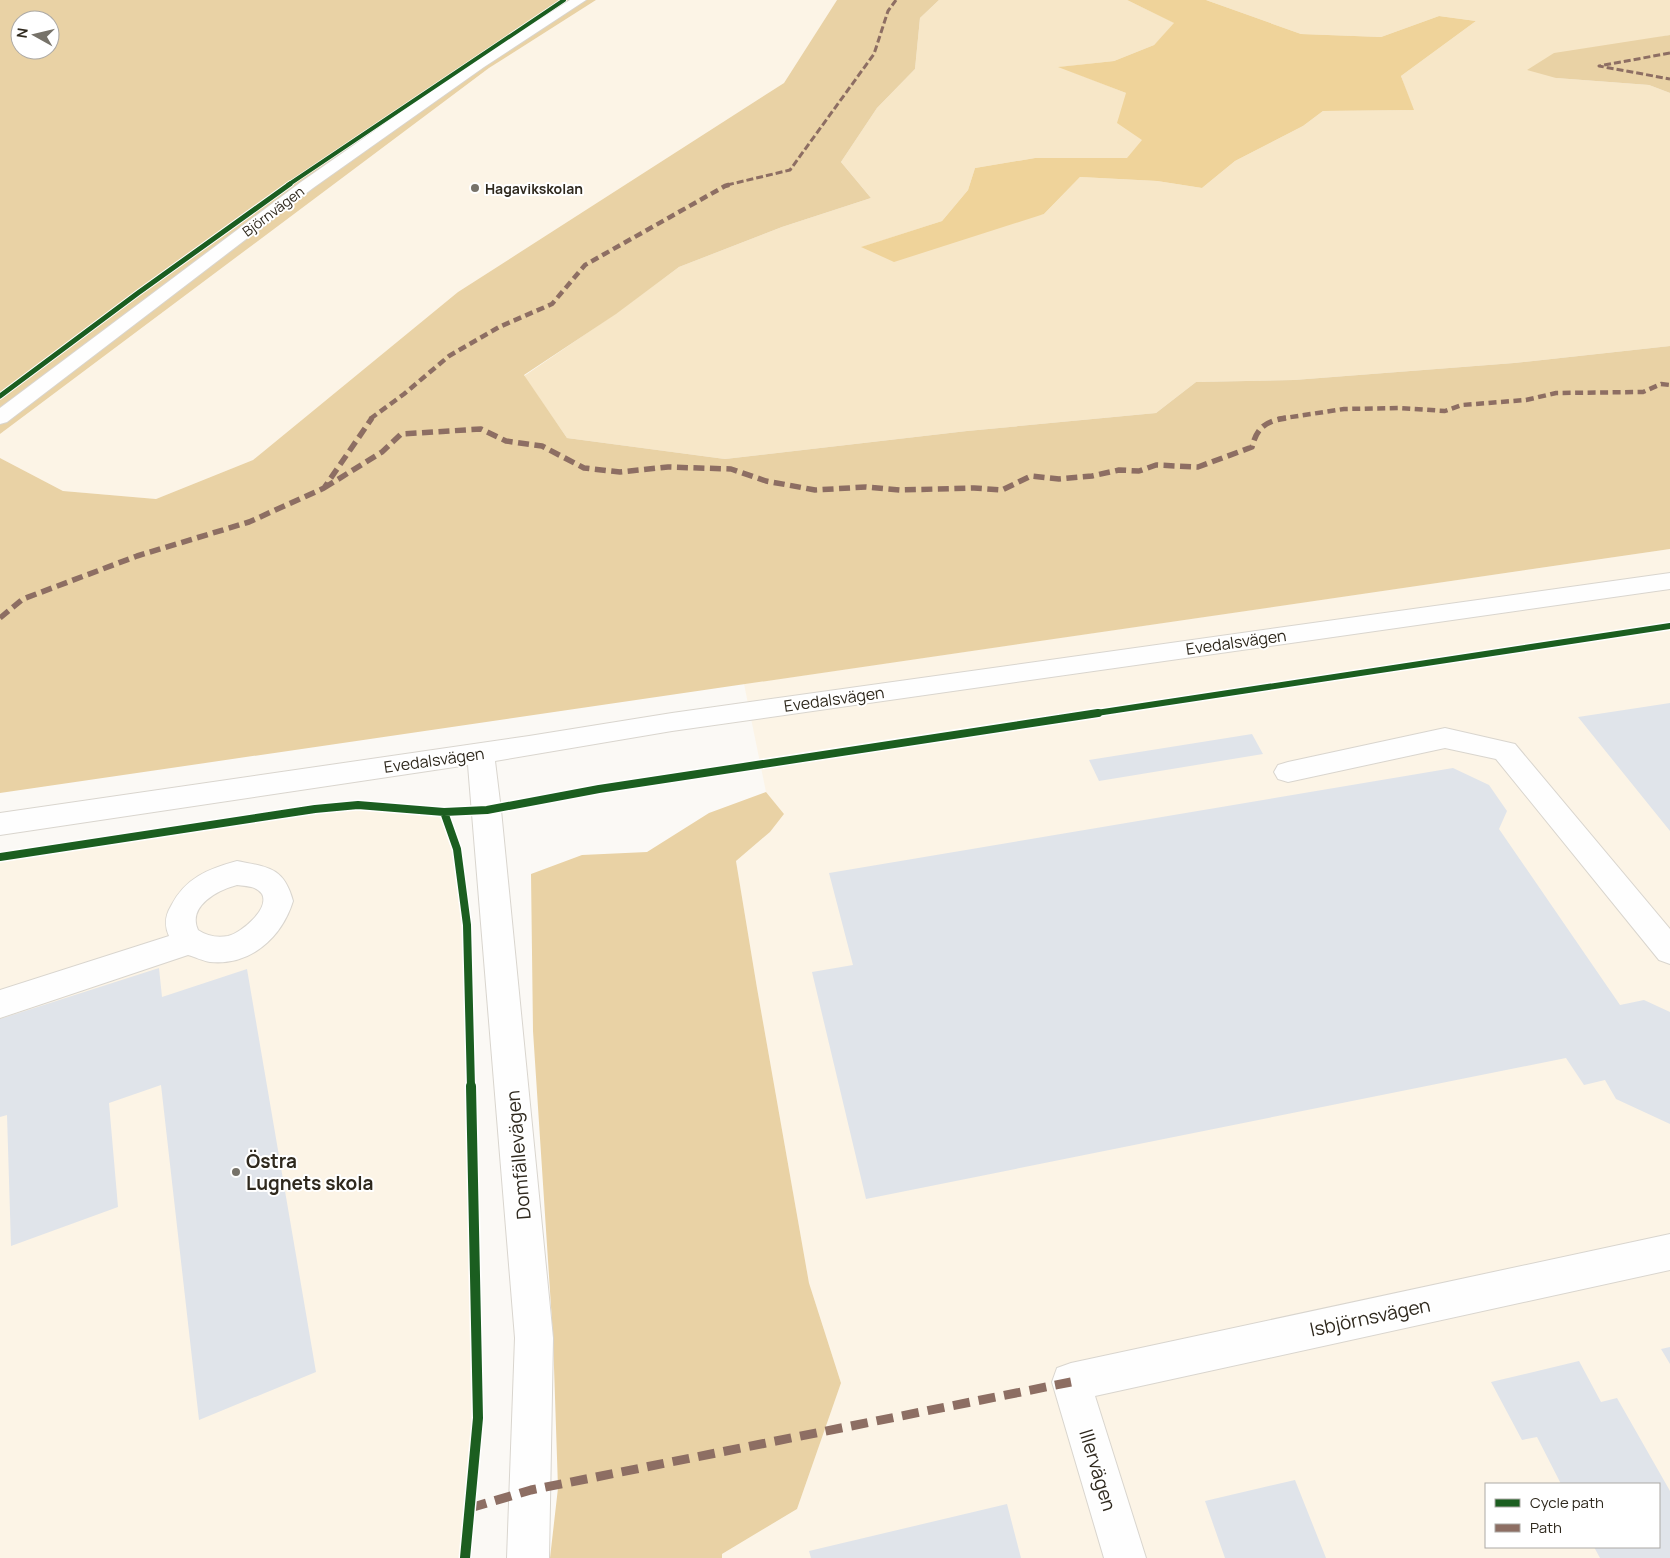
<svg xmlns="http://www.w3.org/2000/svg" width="1670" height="1558" viewBox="0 0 1670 1558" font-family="Manrope,sans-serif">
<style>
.built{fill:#fcf4e6;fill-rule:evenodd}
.green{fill:#f7e7c8}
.forest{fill:#e9d2a5;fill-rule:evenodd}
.water{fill:#efd39a}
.building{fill:#e0e4ea}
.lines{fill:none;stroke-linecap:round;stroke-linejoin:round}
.minor-casing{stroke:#d9d5ce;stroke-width:2}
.minor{fill:#fefefe;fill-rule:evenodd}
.quiet-far3{stroke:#8d6e63;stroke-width:3;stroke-dasharray:7 3;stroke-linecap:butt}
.quiet-far2{stroke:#8d6e63;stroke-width:4.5;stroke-dasharray:8 4.5;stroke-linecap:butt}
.quiet-far1{stroke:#8d6e63;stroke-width:5.5;stroke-dasharray:11 5.5;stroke-linecap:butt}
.quiet{stroke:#8d6e63;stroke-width:9;stroke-dasharray:17 9;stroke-linecap:butt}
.cycleway-far4-casing{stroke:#fff;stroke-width:5.5}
.cycleway-far3-casing{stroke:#fff;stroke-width:7}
.cycleway-far2-casing{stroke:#fff;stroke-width:9}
.cycleway-far1-casing{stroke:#fff;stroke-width:11}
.cycleway-casing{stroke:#fff;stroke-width:13}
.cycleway-far4{stroke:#1b5e20;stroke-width:4}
.cycleway-far3{stroke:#1b5e20;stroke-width:5}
.cycleway-far2{stroke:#1b5e20;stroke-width:6}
.cycleway-far1{stroke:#1b5e20;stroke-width:8}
.cycleway{stroke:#1b5e20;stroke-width:10}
.poi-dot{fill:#767269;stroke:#fff;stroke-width:2}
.labels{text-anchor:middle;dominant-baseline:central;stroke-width:4;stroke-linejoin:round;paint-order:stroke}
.far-poi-label{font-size:14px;font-weight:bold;fill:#2f291e;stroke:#fff;text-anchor:start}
.far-street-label{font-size:14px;fill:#2f291e;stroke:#fff}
.street-label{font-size:16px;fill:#2f291e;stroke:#fff}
.near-street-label{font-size:19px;fill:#2f291e;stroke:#fff}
.near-poi-label{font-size:19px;font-weight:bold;fill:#2f291e;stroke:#fff;text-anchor:start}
</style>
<rect width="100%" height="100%" fill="#fbf9f5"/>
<!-- built -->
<path class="built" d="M596 0H837L784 83 458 292 253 460 156 499 63 491 0 458V434L489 68Z
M1670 549V1558H722V1554L797 1509 841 1383 809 1283 757 988 736 861 770 832 784 814 766 792 744 684ZM1486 1484H1659V1547H1486Z
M315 809H423L444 812 457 849 467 925 478 1418 465 1558H0V857Z"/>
<!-- green -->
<path class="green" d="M939 0H1127L1175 23 1154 45 1114 61 1060 67 1126 93 1143 140 1127 159 1035 158 975 168 968 190 942 221 862 247 1044 214 1080 177 1157 181 1202 188 1235 161 1303 126 1323 111 1413 110 1401 76 1476 21 1439 16 1381 37 1301 34 1206 0H1670V35L1641 41 1556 78 1649 85 1670 93V346L1514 363 1294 380 1196 382 1156 413 967 431 725 459 567 438 524 376 615 314 679 267 782 227 871 198 841 162 877 108 915 69 920 18Z"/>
<!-- forest -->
<path class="forest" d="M0 0H596L489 68 0 434ZM20 20H50V50H20Z
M837 0H939L920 18 915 69 877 108 841 162 871 198 782 227 679 267 616 314 524 375 567 438 725 459 967 431 1156 413 1196 382 1294 380 1514 363 1670 346V549L0 793V458L63 491 156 499 253 460 458 292 784 83Z
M1670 35V93L1649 85 1556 78 1527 70 1554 53Z
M766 792 784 814 770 832 736 861 757 988 809 1283 841 1383 797 1509 722 1554V1558H550L558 1488 553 1337 533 1031 531 874 582 855 647 852 709 813Z"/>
<!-- water -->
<path class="water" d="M1127 0H1206L1301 34 1381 37 1439 16 1476 21 1401 76 1414 110 1323 111 1303 126 1235 161 1202 188 1157 181 1080 177 1044 214 894 262 861 247 942 221 968 190 975 168 1035 158H1127L1142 140 1117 123 1126 93 1058 67 1114 61 1154 45 1174 23Z"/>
<!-- building -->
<path class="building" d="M1670 703V831L1578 717Z
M1252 734 1263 754 1099 781 1089 760Z
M1453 768 1489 785 1507 811 1499 829 1620 1005 1644 1000 1670 1012V1124L1616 1099 1605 1080 1584 1085 1566 1058 866 1199 812 972 853 965 829 873Z
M159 968 162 997 247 969 316 1372 199 1420 161 1085 109 1103 118 1207 11 1246 7 1115 0 1117V1019Z
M1670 1347V1364L1661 1349Z
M1579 1361 1601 1402 1617 1398 1670 1491V1558H1600L1594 1547H1659V1484H1561L1537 1437 1522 1440 1491 1382Z
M1295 1480 1326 1558H1225L1205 1501Z
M1007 1504 1021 1558H811L809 1551Z"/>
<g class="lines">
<!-- minor casing -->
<g class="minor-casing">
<path id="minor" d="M570 0H586L484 67 313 188 7 422 0 424V408L301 182 474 61Z
M1670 573V589L672 731 495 761 501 810 553 1338 549 1558H507L515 1338 468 765 0 835V813L529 736 672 713Z
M1445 728 1515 744 1670 929V964L1659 960 1496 759 1445 748 1288 782 1278 779 1274 772 1278 765 1288 762Z
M237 861C268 867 284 867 293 901 282 937 251 966 210 962 203 961 195 957 188 955L0 1018V990L169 936C164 925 165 916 171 906 185 878 208 869 237 861ZM237 885C245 886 257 886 262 894 270 909 241 933 228 936 217 938 207 936 198 930 187 906 218 890 237 885Z
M1670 1234V1270L1095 1396 1146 1558H1104L1052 1382 1057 1368 1071 1363Z"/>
</g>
<!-- minor -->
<use href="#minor" class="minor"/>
<!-- quiet-far3 -->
<path class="quiet-far3" d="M1670 53 1599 66 1670 79
M727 185 790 170 874 54 888 11 896 0"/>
<!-- quiet-far2 -->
<path class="quiet-far2" d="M370 419 404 394 449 356 499 327 552 304 585 265 725 186 732 184
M1278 419 1344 409 1400 408 1445 411 1462 405 1526 400 1556 393 1643 392 1661 384 1670 385"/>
<!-- quiet-far1 -->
<path class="quiet-far1" d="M324 488 382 452 401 434 481 429 506 441 542 446 584 468 620 472 668 467 731 469 766 481 815 490 866 487 900 490 974 488 1002 490 1031 476 1059 479 1092 476 1119 470 1139 471 1156 465 1198 467 1252 447C1257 427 1266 421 1286 418
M0 618 23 599 137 556 249 522 324 488 372 418"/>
<!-- quiet -->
<path class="quiet" d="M470 1508 531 1490 1071 1382"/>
<!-- cycleway-far4 casing -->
<g class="cycleway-far4-casing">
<path id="cycleway-far4" d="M288 185 564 0"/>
</g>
<!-- cycleway-far3 casing -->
<g class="cycleway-far3-casing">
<path id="cycleway-far3" d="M0 396 138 293 290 184"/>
</g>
<!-- cycleway-far2 casing -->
<g class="cycleway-far2-casing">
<path id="cycleway-far2" d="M1090 714 1670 626"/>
</g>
<!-- cycleway-far1 casing -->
<g class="cycleway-far1-casing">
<path id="cycleway-far1" d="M444 812 487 810 599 789 1098 713
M0 857 315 809 358 805 444 812 457 849 467 925 471 1087"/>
</g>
<!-- cycleway casing -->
<g class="cycleway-casing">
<path id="cycleway" d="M465 1558 478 1418 471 1086"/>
</g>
<!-- cycleway-far4 -->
<use href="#cycleway-far4" class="cycleway-far4"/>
<!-- cycleway-far3 -->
<use href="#cycleway-far3" class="cycleway-far3"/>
<!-- cycleway-far2 -->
<use href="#cycleway-far2" class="cycleway-far2"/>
<!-- cycleway-far1 -->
<use href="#cycleway-far1" class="cycleway-far1"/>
<!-- cycleway -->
<use href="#cycleway" class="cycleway"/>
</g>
<!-- markers -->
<g class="poi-dot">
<circle cx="475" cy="188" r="5"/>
<circle cx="236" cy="1172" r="5"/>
</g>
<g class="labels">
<!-- far-poi labels -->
<g class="far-poi-label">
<text x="485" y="188">Hagavikskolan</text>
</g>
<!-- far-street labels -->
<g class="far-street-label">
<text transform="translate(273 211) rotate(-37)">Björnvägen</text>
</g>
<!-- street labels -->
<g class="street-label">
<text transform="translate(1236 642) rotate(-8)">Evedalsvägen</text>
<text transform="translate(834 699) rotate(-8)">Evedalsvägen</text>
<text transform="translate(434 760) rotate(-8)">Evedalsvägen</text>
</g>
<!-- near-street labels -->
<g class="near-street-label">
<text transform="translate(518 1155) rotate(-95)">Domfällevägen</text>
<text transform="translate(1370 1317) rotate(-12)">Isbjörnsvägen</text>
<text transform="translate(1098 1470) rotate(73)">Illervägen</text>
</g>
<!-- near-poi labels -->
<g class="near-poi-label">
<text x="246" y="1161">Östra<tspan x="246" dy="22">Lugnets skola</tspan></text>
</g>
</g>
<!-- legend -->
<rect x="1485" y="1483" width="175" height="65" fill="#ffffff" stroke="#aca9a5"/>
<rect x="1495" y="1499" width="25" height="8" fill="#1b5e20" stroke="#aca9a5"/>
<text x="1530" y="1508" font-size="15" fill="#2f291e">Cycle path</text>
<rect x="1495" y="1524" width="25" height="8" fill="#8d6e63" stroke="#aca9a5"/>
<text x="1530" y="1533" font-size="15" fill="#2f291e">Path</text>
<!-- north arrow -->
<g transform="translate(35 35) rotate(278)"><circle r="24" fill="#ffffff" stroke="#aca9a5"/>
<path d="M0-4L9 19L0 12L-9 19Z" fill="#767269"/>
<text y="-8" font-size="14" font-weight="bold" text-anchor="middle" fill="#2f291e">N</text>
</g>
</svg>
